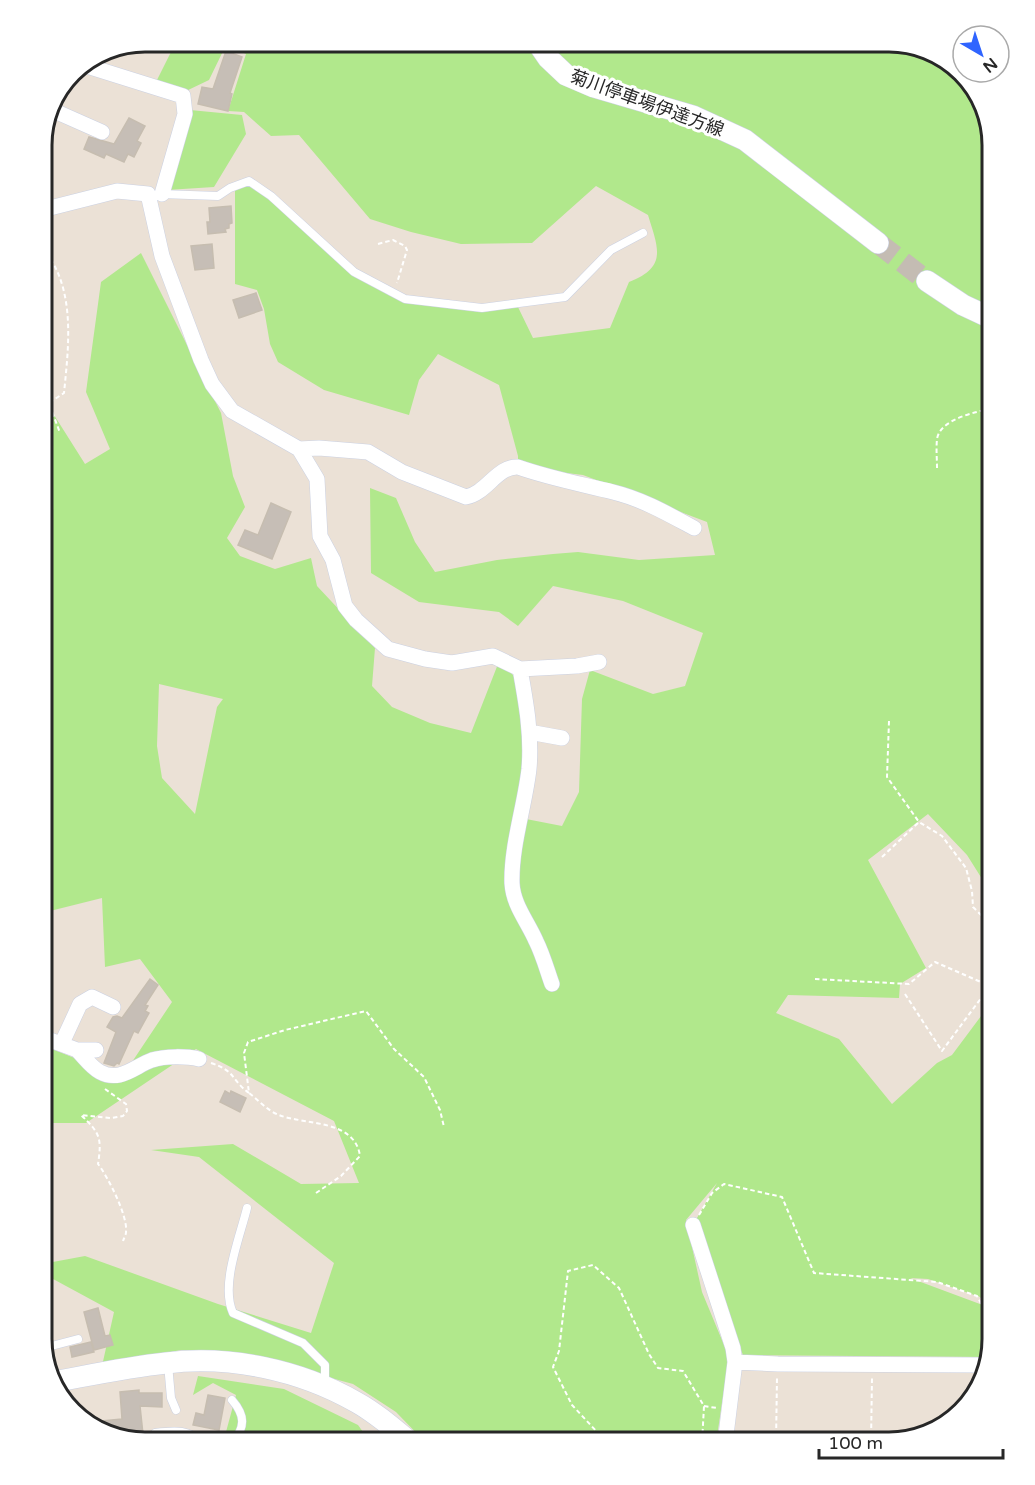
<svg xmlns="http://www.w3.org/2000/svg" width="1035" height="1485" viewBox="0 0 1035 1485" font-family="'Varela Round','Noto Sans JP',sans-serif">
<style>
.green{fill:#b1e88c;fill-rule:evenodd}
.building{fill:#c6beb6;stroke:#c6bdb0;stroke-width:1.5}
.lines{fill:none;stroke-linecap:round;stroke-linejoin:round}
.secondary-tunnel{stroke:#c4bcb3;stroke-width:21;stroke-dasharray:21 10;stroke-linecap:butt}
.lane-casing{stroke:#cbd1e2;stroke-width:9}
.street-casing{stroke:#cbd1e2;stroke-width:16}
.secondary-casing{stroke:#cbd1e2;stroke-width:22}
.path{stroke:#fff;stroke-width:2;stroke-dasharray:4.5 3;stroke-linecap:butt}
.lane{stroke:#fff;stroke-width:8}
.street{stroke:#fff;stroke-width:15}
.secondary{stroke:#fff;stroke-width:21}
.labels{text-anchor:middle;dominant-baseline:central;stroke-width:6;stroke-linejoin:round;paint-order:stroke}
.street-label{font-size:18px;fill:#272727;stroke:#fff}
.rim{fill:none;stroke:#272727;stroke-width:3}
</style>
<rect width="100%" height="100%" fill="#ebe1d6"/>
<!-- green -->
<path class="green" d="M176 42H744L746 48V42H896L942 56 979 94 993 146V916L983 911 989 890 967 855 928 814 868 860 926 968 900 984 899 998 788 995 776 1013 839 1039 892 1104 937 1063 952 1055 993 1000V1311L990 1309C994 1327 993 1340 988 1357L743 1355 693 1225 717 1183 686 1220 702 1292 729 1357 716 1443H426L396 1412 353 1384 250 1356 181 1350 102 1366 114 1312 42 1273V1264L85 1256 218 1304 311 1333 334 1263 199 1157 151 1150 233 1144 301 1184 359 1183 334 1121 196 1049 86 1123H42V1045L122 1077 172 1002 140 959 105 967 102 898 42 913V400L49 407 85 464 110 449 86 392 101 282 141 253 221 413 233 476 245 507 227 538 240 556 275 569 311 558 317 586 375 648 372 686 392 707 430 723 471 733 498 664 505 665 516 679 522 725 526 819 562 826 579 792 582 699 590 670 653 694 685 686 703 633 623 601 553 586 518 626 499 612 419 602 371 573 370 488 396 498 415 542 435 572 497 560 553 554 578 552 639 560 715 555 707 522 583 475 518 467V456L499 385 438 354 419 380 409 415 324 390 278 362 270 344 264 309 257 290 235 284V189L248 181 320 245 393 294 476 308 517 305 533 338 610 328 629 282C668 267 658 248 648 215L596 186 532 243 461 244 411 232 370 219 299 135 271 136 244 112 228 111 246 54 226 45 209 80 184 92 156 82ZM159 684 223 699 217 707 195 814 162 778 157 746ZM910 1278 928 1279 980 1297 988 1307Z
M190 110 242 115 246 134 214 187 167 190Z
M198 1376 284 1389 358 1425 371 1443H266L257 1435 243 1443H223L236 1395 213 1383 193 1395Z"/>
<!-- building -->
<path class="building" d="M226 51 242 57 230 93 232 94 228 111 198 104 202 87 213 89Z
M129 118 145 126 137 141 141 143 134 157 128 154 124 162 106 154 104 158 84 149 89 137 114 144Z
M231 206 232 223 229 224V228L225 229 226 232 208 234 207 222H210L209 208Z
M212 244 214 268 195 270 191 246Z
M256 293 262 310 239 318 233 300Z
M271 503 291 512 272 559 238 545 245 530 258 535Z
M150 979 158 985 145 1005 148 1006 145 1011 149 1013 138 1033 134 1031 119 1064 117 1063 114 1066 104 1063 116 1032 107 1027 113 1017 117 1016 122 1018Z
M225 1091 230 1094 231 1091 246 1098 240 1112 220 1102Z
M98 1308 105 1336 110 1335 113 1345 94 1350 84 1312Z
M91 1342 94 1352 72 1357 70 1347Z
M139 1390V1393H162V1407L140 1406 143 1434 117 1436 93 1429 89 1424 91 1422 122 1419 120 1392Z
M208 1395 225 1398 219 1430 193 1425 196 1413 204 1415Z"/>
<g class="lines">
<!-- secondary-tunnel -->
<path class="secondary-tunnel" d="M878 243 927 281"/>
<!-- lane casing -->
<g class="lane-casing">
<path id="lane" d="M161 194 218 196 230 188 249 181 271 196 354 272 405 299 482 308 565 297 611 250 643 233
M247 1208C240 1237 220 1285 233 1313L303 1343 325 1365V1385
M44 1348 78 1339
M168 1364 171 1398 176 1410
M85 1420 86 1418
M149 1443 155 1433C178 1430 186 1430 207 1443
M232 1443C246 1427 245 1415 232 1400
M382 1443 387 1427"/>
</g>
<!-- street casing -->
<g class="street-casing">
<path id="street" d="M84 65 183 96 185 114 162 194
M50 109 102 132
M42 210 117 191 148 194 162 256 201 360 212 384 232 411 299 449 317 479 320 536 333 560 345 606 356 620 388 649 425 659 452 663 493 656 520 669C526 702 532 735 529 769 525 805 511 846 512 883 513 905 528 922 536 941 543 955 547 970 552 984
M299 449 319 448 368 452 402 472 466 497C487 493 497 466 518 467 549 478 581 484 613 492 642 499 668 514 694 528
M520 669 577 666 599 662
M529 732 562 738
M42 1037 77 1050H96
M62 1043 80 1004 92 997 113 1007
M77 1050C84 1057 91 1067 100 1072 120 1083 135 1066 152 1060 165 1056 186 1056 199 1059
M693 1225 733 1348 735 1362 725 1443
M735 1362 778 1364 986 1365"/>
</g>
<!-- secondary casing -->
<g class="secondary-casing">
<path id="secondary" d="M537 42 548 58 566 75 594 87 693 116 745 140 878 243
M927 281 963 305 993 319
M53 1382C91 1375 128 1367 166 1363 230 1355 300 1370 356 1402 376 1413 393 1428 411 1443"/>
</g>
<!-- path -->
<path class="path" d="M378 244 393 240 405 246 407 250 397 283
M42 247C76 287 69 343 64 393L49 403 60 433
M992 334 986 345 993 354
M937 468C937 459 936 449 937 439 940 419 976 412 993 408
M889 721 887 777 919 822
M882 857 919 822 942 836 966 868 972 891 973 907 993 927
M815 979 909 984 935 962 990 986
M905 994 942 1051 993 982
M211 1063C236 1071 231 1080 249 1093
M105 1089 126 1104 127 1111 123 1116 111 1118 81 1115C100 1133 102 1138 98 1164 108 1177 128 1216 126 1232 126 1235 124 1238 123 1241
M316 1193 341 1176 360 1156C355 1119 304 1125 279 1115 268 1111 258 1100 249 1093L244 1053 248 1042 285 1030 366 1011 394 1049 424 1077 440 1110 444 1127
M699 1215 712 1193 724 1184 782 1197 814 1273 937 1282 977 1296 993 1326
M704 1406 717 1408
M872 1441 893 1442
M602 1443 598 1433 572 1405 553 1367 559 1351 568 1271 593 1265 619 1288 649 1354 658 1368 683 1371 704 1406 702 1443
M776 1443 777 1377
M871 1443 872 1377"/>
<!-- lane -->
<use href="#lane" class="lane"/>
<!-- street -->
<use href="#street" class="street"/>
<!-- secondary -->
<use href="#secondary" class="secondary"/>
</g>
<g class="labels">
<!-- street labels -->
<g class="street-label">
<text transform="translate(647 103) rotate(20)">菊川停車場伊達方線</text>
</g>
</g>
<!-- crop -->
<path d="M0 0H1035V1485H0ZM145 52H889A93 93 0 0 1 982 145V1339A93 93 0 0 1 889 1432H145A93 93 0 0 1 52 1339V145A93 93 0 0 1 145 52Z" fill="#fff" fill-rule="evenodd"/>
<path class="rim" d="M145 52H889A93 93 0 0 1 982 145V1339A93 93 0 0 1 889 1432H145A93 93 0 0 1 52 1339V145A93 93 0 0 1 145 52Z"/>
<!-- north arrow -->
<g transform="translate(981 54) rotate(141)"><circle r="28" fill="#ffffff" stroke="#a9a9a9" stroke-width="1.5"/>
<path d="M0-4.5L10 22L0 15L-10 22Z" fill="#2f64ff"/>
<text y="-9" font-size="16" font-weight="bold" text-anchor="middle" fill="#272727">N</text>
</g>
<!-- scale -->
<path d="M819 1449v9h184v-9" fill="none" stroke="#272727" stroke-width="3"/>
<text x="828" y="1449" font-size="18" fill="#272727" stroke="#ffffff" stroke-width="4.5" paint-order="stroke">100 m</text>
</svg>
